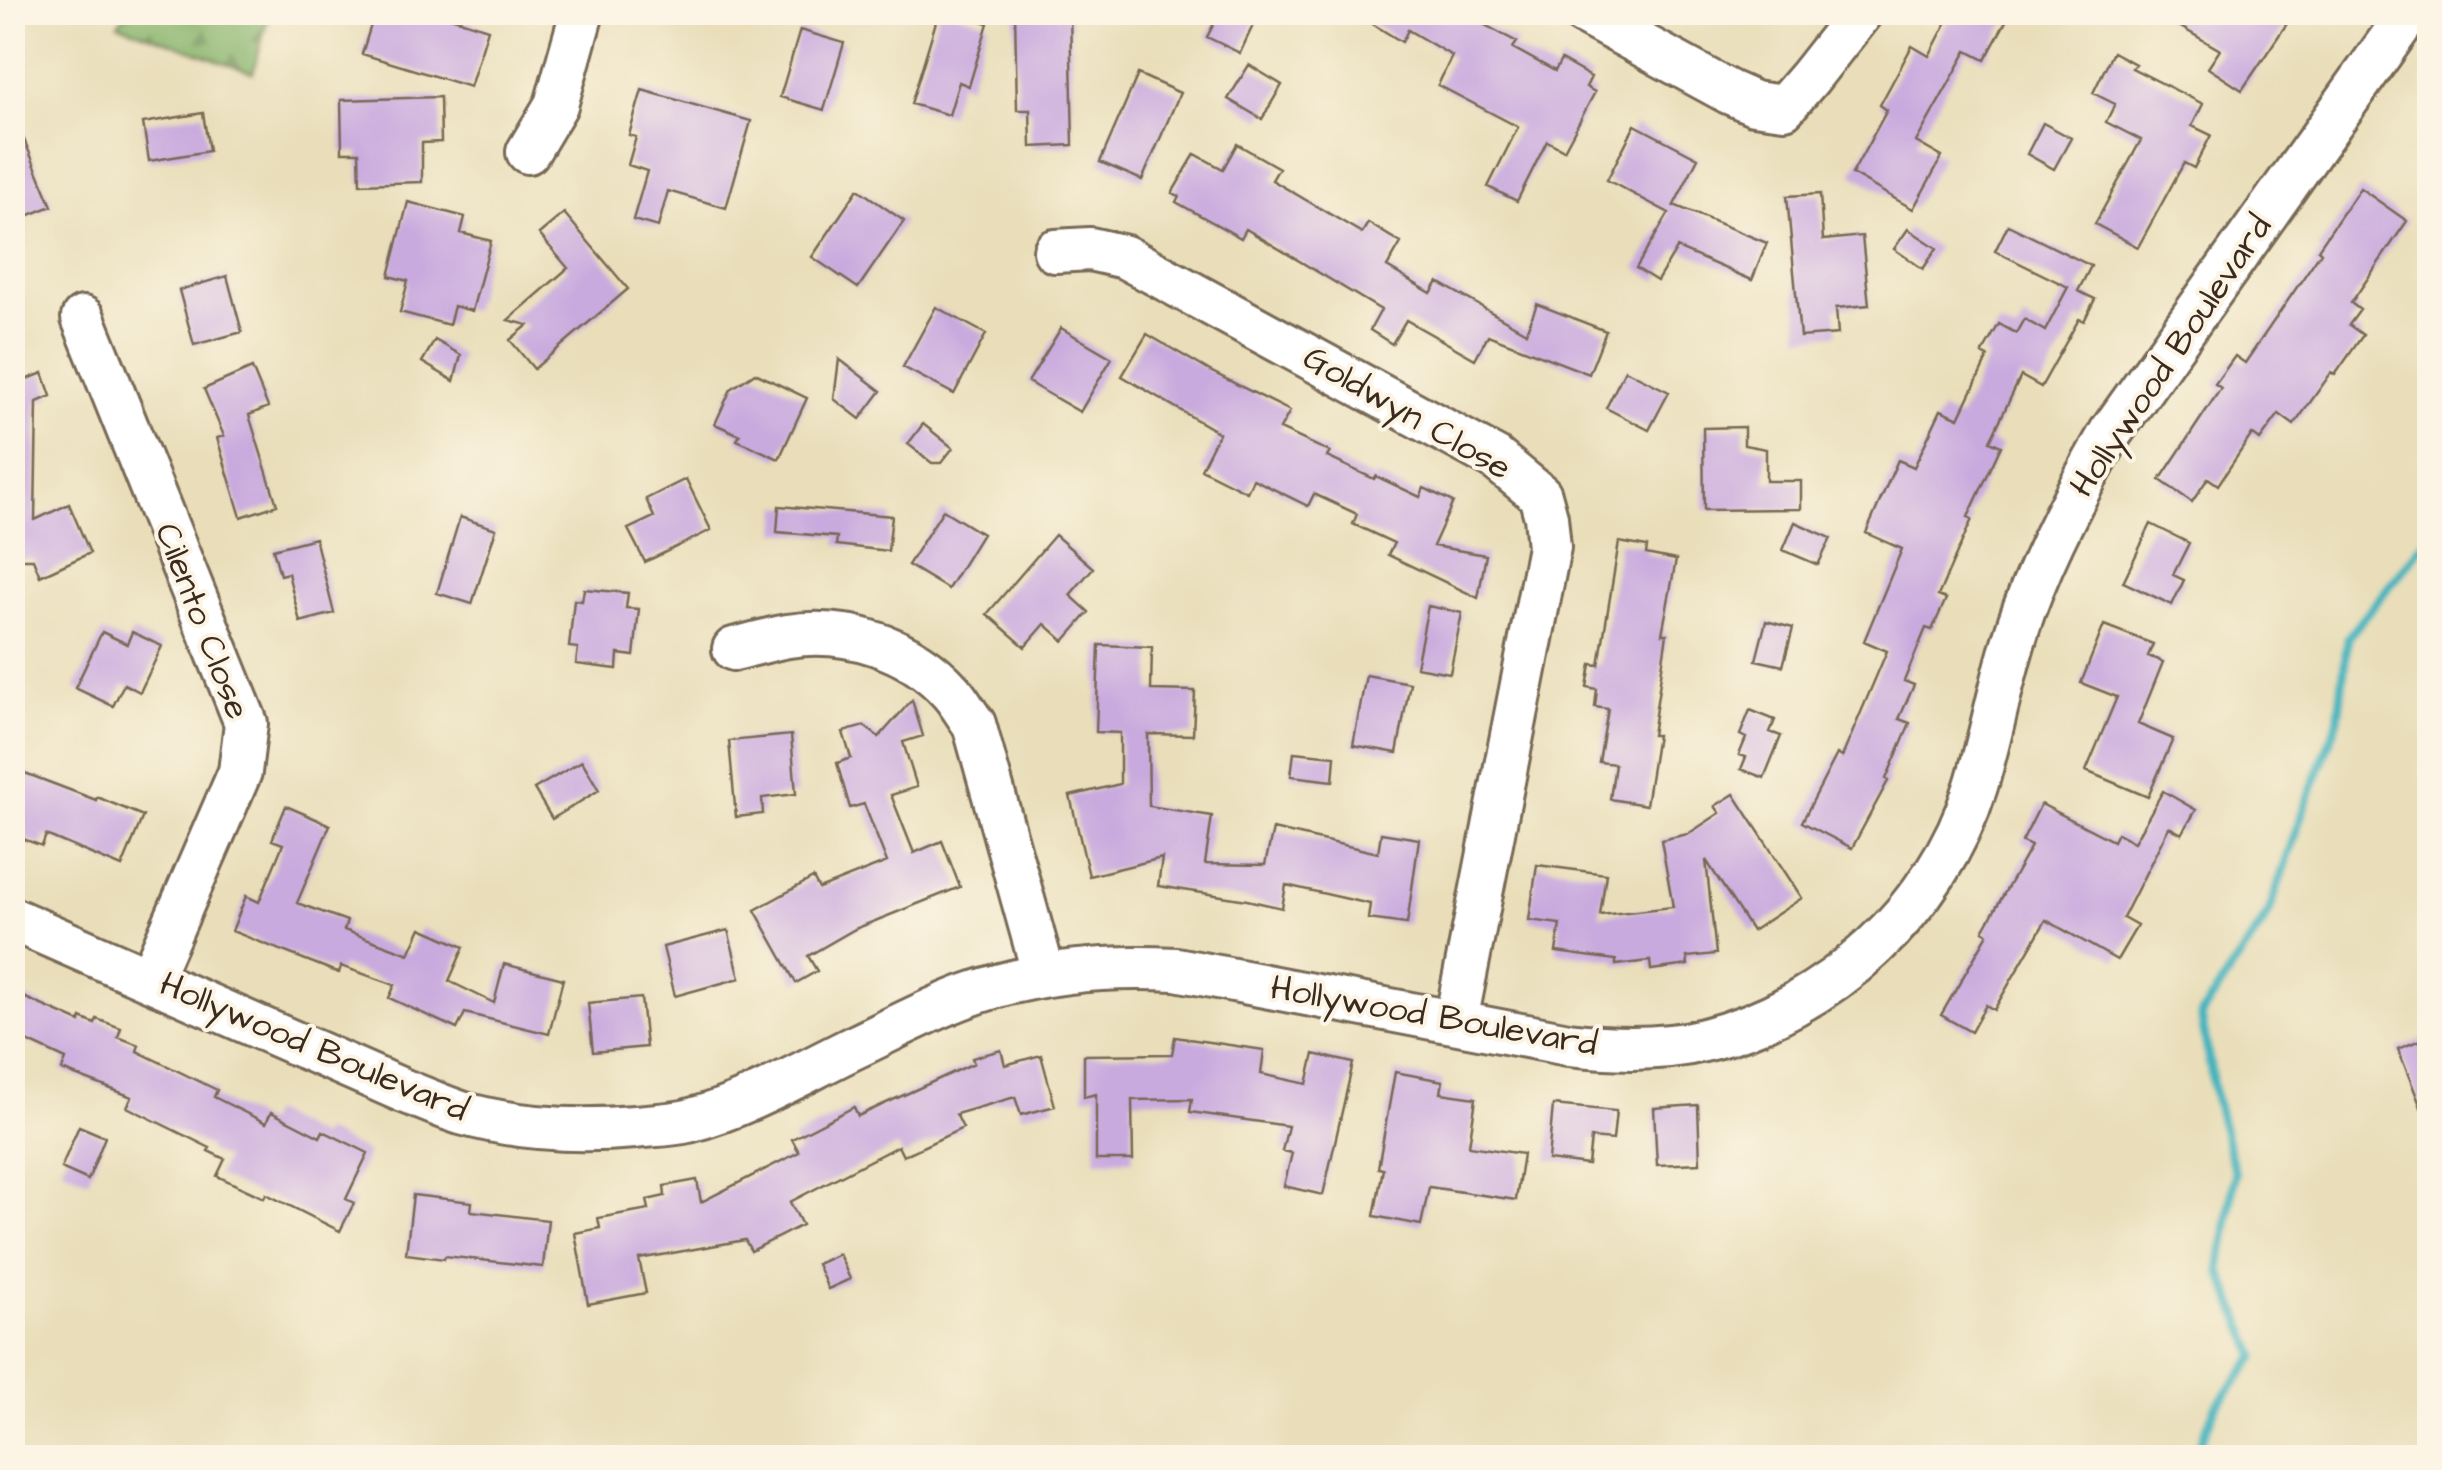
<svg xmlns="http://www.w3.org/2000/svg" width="2442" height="1470" viewBox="0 0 2442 1470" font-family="'Architects Daughter',sans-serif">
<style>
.forest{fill:url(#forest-firs);stroke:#606e44;stroke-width:2.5}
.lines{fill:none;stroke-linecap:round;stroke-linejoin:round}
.stream{stroke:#45b4bd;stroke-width:9}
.building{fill:#c9aade}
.minor-casing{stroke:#786954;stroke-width:48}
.minor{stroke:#fff;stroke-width:42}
.labels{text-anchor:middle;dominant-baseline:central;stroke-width:8;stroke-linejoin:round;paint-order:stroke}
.street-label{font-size:35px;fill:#3b2a1e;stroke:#fcf5e5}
</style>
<defs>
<pattern id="forest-firs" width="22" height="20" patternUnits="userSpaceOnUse" patternTransform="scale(2.5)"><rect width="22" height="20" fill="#86b269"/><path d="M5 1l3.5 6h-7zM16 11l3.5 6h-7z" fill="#6f9156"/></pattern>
</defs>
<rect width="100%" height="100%" fill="#fcf5e5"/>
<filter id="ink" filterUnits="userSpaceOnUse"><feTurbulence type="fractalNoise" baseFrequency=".01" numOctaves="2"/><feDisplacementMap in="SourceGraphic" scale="20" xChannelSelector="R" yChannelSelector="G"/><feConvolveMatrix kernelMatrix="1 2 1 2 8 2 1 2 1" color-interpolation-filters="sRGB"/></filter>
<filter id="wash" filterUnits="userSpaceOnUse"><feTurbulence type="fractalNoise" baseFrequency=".0048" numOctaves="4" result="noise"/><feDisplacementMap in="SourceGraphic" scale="40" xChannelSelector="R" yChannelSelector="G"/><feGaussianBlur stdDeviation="2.25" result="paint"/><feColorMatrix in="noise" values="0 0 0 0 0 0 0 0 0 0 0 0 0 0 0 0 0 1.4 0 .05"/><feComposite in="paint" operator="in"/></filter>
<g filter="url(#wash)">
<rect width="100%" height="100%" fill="#e9deb9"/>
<!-- forest -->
<path class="forest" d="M127 12H269V13L253 73 118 24Z"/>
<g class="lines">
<!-- stream -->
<path class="stream" d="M2194 1458 2215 1408 2256 1356 2220 1270 2235 1173 2216 1101 2201 1015 2268 915 2301 816 2338 720 2348 637 2430 536"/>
</g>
<g id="blocks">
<!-- building -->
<path class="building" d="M375 12H435L488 29 470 87 362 54Z
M939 12H955L988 23 969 86 959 82 949 115 911 104Z
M1015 12H1070L1073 145 1031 147 1030 110H1017Z
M1220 12H1238L1255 21 1240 53 1207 37Z
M1353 12H1460L1517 42 1513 48 1555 71 1561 60 1591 77 1586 87 1595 92 1564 150 1547 141 1517 201 1488 187 1518 127 1438 85 1452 56 1408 30 1402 42Z
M1952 12H2011L1985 60 1967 51 1916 142 1942 157 1913 209 1852 174 1887 110 1880 105 1912 46 1929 56Z
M2155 12H2273L2288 22 2242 90 2208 68 2220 50Z
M800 30 844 43 824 110 780 97Z
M2113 52 2135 64 2132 68 2203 104 2192 126 2211 135 2194 168 2184 163 2138 247 2095 224 2141 140 2106 122 2115 104 2093 93Z
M1249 65 1282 85 1262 119 1228 99Z
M1138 74 1180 93 1142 180 1100 162Z
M642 90 751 121 726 208 668 191 658 227 633 220 647 171 628 165 636 137 629 135Z
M440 97 441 142 422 143V182L360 184 359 152H342L341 100Z
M12 111 52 206 12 222Z
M203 113 209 151 149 161 143 123Z
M2043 123 2071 138 2054 169 2027 154Z
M1635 125 1698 158 1673 207 1674 205 1767 243 1752 280 1677 248 1657 281 1636 268 1669 213 1607 180Z
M1237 144 1279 168 1272 180 1362 233 1368 223 1401 243 1387 267 1431 293 1438 282 1526 332 1537 304 1606 331 1589 374 1488 335 1475 359 1406 320 1392 344 1370 330 1381 310 1246 229 1241 238 1176 202 1179 196 1172 193 1195 154 1223 169Z
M2360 188 2407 221 2351 303 2360 310 2349 325 2363 335 2335 375 2331 373 2294 425 2279 414 2260 440 2252 434 2218 485 2208 478 2192 502 2160 480 2221 388 2215 384 2235 356 2245 363 2321 252 2318 249Z
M858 189 904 221 858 288 812 257Z
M1820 194 1823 240 1862 236 1869 305 1836 308 1838 334 1800 337 1787 196Z
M408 202 465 217 461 233 491 241 472 311 454 306 449 325 400 312 408 281 389 276Z
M564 213 628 289 534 369 510 340 528 325 508 320 568 268 539 234Z
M2008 225 2091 266 2078 291 2095 299 2084 321 2079 319 2041 387 2021 376 1990 441 2001 446 1968 517 1972 519 1938 596 1946 599 1932 630 1926 628 1904 681 1914 685 1899 719 1910 723 1886 779 1888 781 1852 848 1802 822 1837 754 1842 757 1887 651 1864 641 1902 549 1866 533 1898 460 1914 467 1941 410 1959 418 1988 357 1982 354 1999 324 2016 333 2024 319 2045 331 2068 287 1995 251Z
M1908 229 1937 248 1923 269 1894 249Z
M227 276 242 332 194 345 179 290Z
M936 307 986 334 954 394 903 367Z
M1061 328 1112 358 1080 412 1028 382Z
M1147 334 1210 371 1290 411 1280 429 1330 452 1327 457 1374 479 1376 476 1420 497 1424 488 1453 502 1433 546 1486 555 1478 598 1388 555 1394 543 1353 524 1357 514 1314 494 1308 506 1253 479 1247 492 1201 469 1219 433 1122 376Z
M435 340 461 355 454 381 422 362Z
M839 359 881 391 860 419 834 399Z
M252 368 268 407 249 415 277 505 241 517 217 438 224 436 204 389Z
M1625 370 1669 392 1649 430 1606 408Z
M43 373 51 396 37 402 35 520 69 504 90 553 40 576 33 559H12V385Z
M755 373 807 398 779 459 737 440 740 435 715 424 731 389Z
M923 424 953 448 941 463H932L908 444Z
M1744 427V445L1766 449V481H1801V509L1704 510 1703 428Z
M686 479 711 530 645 562 628 529 654 517 646 499Z
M779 506 892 516 888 551 836 545 837 537 777 532Z
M943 510 982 534 948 589 908 565Z
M460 517 496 529 472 604 437 593Z
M1795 522 1831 538 1818 565 1783 550Z
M2151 524 2189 543 2173 575 2184 580 2172 605 2123 582Z
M1055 535 1093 568 1070 595 1089 612 1064 641 1045 624 1025 647 987 614Z
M315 538 334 613 300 622 288 573 280 575 273 549Z
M1619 542 1647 547 1646 554 1676 560 1662 634H1667L1652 735H1657L1646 805 1610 799 1615 764 1599 762 1608 709 1595 707 1597 689 1587 687 1591 664 1599 665Z
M584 589 628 593 626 608 639 609 634 656 618 654 617 669 576 664 578 648 569 647 574 600 582 601Z
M1428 606 1462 613 1450 673 1416 667Z
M1766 621 1793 628 1783 666 1756 660Z
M2104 625 2153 644 2148 656 2163 662 2138 724 2173 739 2148 797 2086 771 2117 697 2081 683Z
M102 632 127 644 132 632 162 646 140 692 124 684 113 706 75 688Z
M1099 645 1152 647 1151 690 1195 691 1193 735 1148 734 1149 806 1212 816 1205 864 1265 865 1273 829 1378 853 1381 833 1419 839 1407 924 1368 919 1370 904 1286 885 1282 908 1247 900 1158 886 1162 858 1089 876 1070 796 1120 784V733L1096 732Z
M1366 675 1410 683 1397 753 1353 745Z
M912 700 923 736 903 742 917 787 891 795 914 853 942 841 960 887 855 929 808 956 817 971 796 983 755 910 813 878 819 889 887 862 864 804 850 808 837 763 851 758 843 732 864 726 879 737Z
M1750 710 1775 720 1770 732 1781 736 1764 778 1741 769 1746 757 1739 755 1746 738 1740 735Z
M791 735 796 794 762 798 763 814 736 817 729 741Z
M1294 752 1335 756 1333 781 1291 776Z
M582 761 599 790 552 819 534 789Z
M25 773 96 800 97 797 143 816 122 867 46 835 42 846 12 835V778L21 781Z
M2163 791 2196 810 2182 834 2169 827 2123 918 2137 926 2117 960 2046 920 1994 1010 1986 1005 1971 1032 1941 1015 1988 934 1983 931 2031 846 2022 842 2041 804 2113 841 2117 833 2134 842Z
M1734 794 1802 898 1752 931 1706 860 1716 954 1687 957 1688 965 1651 970 1650 961 1616 965V960L1556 952 1560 924 1529 920 1537 865 1606 874 1600 915 1673 907 1661 840 1688 834 1720 813 1715 806Z
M286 806 330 825 297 903 347 921 344 930 409 954 421 928 464 947 449 981 494 1003 504 964 563 979 549 1034 465 1013 457 1029 389 998 395 985 341 966 339 973 232 931 246 896 259 902 283 844 272 840Z
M728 930 740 978 675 996 663 947Z
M12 992 80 1022 81 1018 95 1024 97 1019 121 1028 118 1037 139 1045 137 1051 217 1090 214 1097 266 1123 271 1112 320 1137 323 1131 368 1153 346 1199 354 1203 340 1231 266 1194 264 1198 217 1176 225 1159 208 1151 210 1148 127 1107 132 1097 62 1070 66 1059 12 1034Z
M641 998 646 1047 593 1052 588 1003Z
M2430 1036V1124L2428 1125 2398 1049Z
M1175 1037 1264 1050 1261 1074 1307 1084 1314 1054 1353 1063 1323 1195 1284 1186 1292 1153 1282 1151 1288 1126 1190 1112 1192 1099 1132 1100 1133 1160H1096V1094L1084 1097V1055L1172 1054Z
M1001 1050 1005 1065 1041 1055 1055 1106 1021 1115 1015 1097 956 1114 963 1128 903 1156 898 1146 790 1202 802 1225 751 1251 745 1240 639 1259 646 1293 588 1304 575 1233 600 1228 598 1218 649 1209 647 1200 665 1196 664 1186 697 1180 701 1202 799 1152 792 1139 854 1107 858 1116 974 1063 972 1058Z
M1395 1072 1443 1081 1441 1093 1476 1098 1469 1146 1523 1154 1516 1200 1429 1187 1421 1225 1374 1216 1383 1169 1378 1168Z
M1553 1105 1616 1111 1613 1140 1591 1138 1588 1165 1548 1160Z
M1698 1105 1700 1163 1657 1165 1654 1108Z
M79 1126 105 1137 88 1180 61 1168Z
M413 1195 472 1202 471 1211 548 1220 543 1267 445 1256 444 1259 406 1254Z
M839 1254 850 1279 828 1289 817 1264Z"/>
</g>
</g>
<g filter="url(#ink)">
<use href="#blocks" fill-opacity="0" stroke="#786954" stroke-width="2.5"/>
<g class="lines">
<!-- minor casing -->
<g class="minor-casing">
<path id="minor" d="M1582 12 1729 92 1754 103 1784 107 1809 78 1861 12
M528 152 556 105 582 12
M1055 251 1090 249 1125 257 1495 458 1540 495 1546 517 1549 547 1456 1021
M83 318 246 723 240 772 150 979
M734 649C752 645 770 639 788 636 846 627 911 647 951 692 960 702 966 714 974 724L1044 975
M12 919 404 1091C423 1098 442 1107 461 1113 517 1129 577 1132 635 1127 652 1125 671 1125 688 1121 748 1105 799 1074 855 1047 891 1030 928 1010 966 996 1032 972 1106 965 1176 969L1568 1044C1612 1049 1661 1051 1704 1040 1829 1009 1938 909 1976 786 1994 727 2003 667 2024 610 2047 547 2078 489 2111 432L2410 12"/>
</g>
<!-- minor -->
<use href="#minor" class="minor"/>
</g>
</g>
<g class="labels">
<!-- street labels -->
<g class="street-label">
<text transform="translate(2171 356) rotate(-56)">Hollywood Boulevard</text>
<text transform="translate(1407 413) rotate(30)">Goldwyn Close</text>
<text transform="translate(202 621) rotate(69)">Cilento Close</text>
<text transform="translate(1434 1016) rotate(10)">Hollywood Boulevard</text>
<text transform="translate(314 1047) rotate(23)">Hollywood Boulevard</text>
</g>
</g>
<!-- margin -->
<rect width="2442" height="1470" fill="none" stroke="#fcf5e5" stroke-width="50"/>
</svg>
